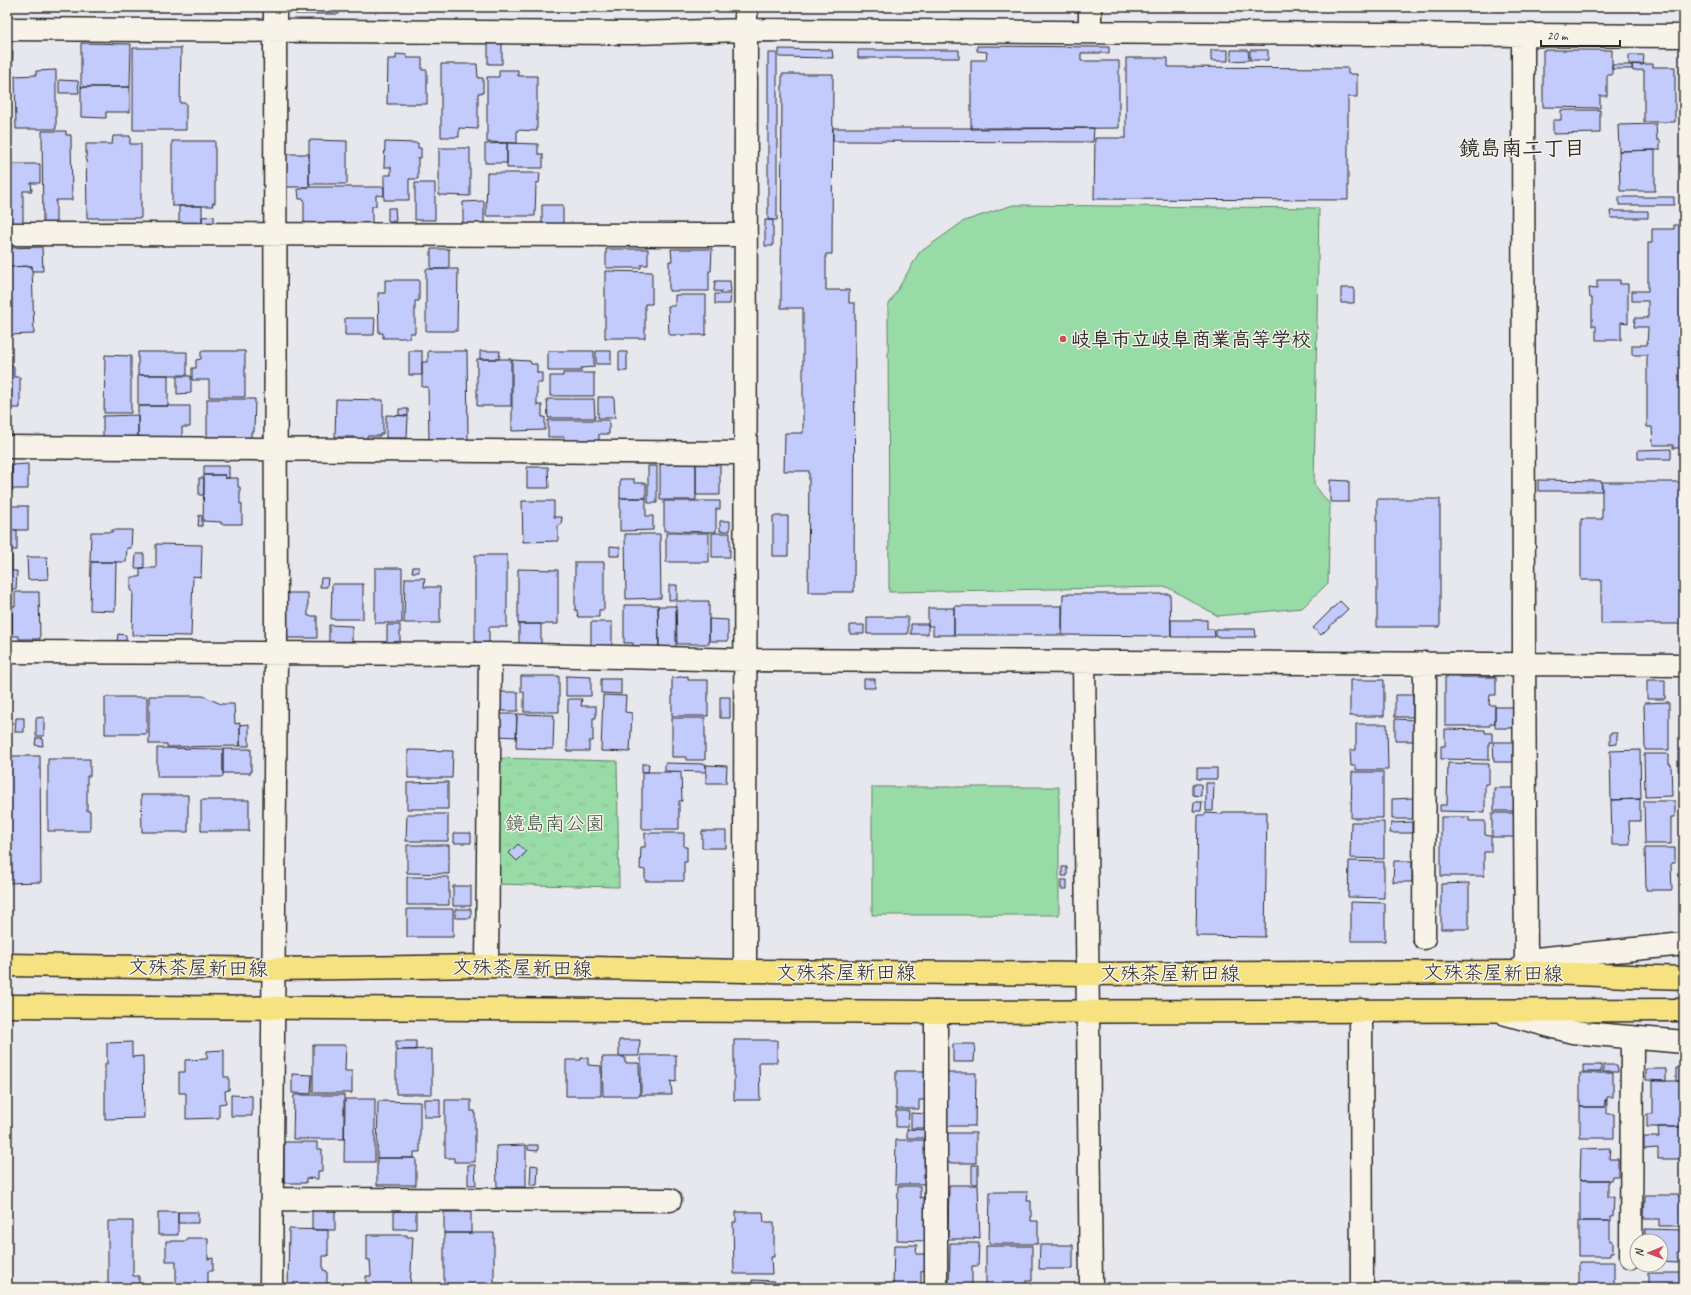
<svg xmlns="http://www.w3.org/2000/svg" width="1691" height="1295" viewBox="0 0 1691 1295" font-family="Caveat,'Klee One',sans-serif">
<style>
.grass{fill:#99dba6;stroke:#628368}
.park{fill:url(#park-tufts);stroke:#628368}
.building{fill:#c3cafc;stroke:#2b2b2b}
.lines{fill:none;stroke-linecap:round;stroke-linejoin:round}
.minor-casing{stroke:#2b2b2b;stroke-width:25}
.major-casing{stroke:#2b2b2b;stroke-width:25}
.minor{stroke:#f7f3e8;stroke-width:22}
.major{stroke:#f7e281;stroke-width:22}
.poi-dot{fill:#d1495b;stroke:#f7f3e8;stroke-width:1.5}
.labels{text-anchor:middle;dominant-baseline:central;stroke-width:3;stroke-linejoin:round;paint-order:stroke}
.poi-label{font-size:20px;font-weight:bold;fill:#2b2b2b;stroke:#f7f3e8;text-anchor:start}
.park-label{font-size:20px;fill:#46574a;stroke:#f7f3e8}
.street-label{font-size:20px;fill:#2b2b2b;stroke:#f7f3e8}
.neighbourhood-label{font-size:21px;font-weight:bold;fill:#2b2b2b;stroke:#f7f3e8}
</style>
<defs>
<pattern id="park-tufts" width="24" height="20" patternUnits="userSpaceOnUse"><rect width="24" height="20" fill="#99dba6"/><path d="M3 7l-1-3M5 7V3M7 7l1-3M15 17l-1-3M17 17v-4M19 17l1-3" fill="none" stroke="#84bc8f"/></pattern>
</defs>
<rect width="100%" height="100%" fill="#e7e7ee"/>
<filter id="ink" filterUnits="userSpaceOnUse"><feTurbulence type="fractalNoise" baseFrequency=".025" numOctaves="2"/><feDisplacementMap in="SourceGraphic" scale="8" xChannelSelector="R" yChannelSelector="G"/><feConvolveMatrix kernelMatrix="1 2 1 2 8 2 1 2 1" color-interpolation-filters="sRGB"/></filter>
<g filter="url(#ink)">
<!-- grass -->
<path class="grass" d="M1013 205 1319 208 1314 484 1330 505 1328 583 1302 608 1218 616 1167 587 889 592 888 306 919 253 964 221Z
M872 787H1059V915H872Z"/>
<!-- park -->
<path class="park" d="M494 758 617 761 619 887 493 884Z"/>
<!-- building -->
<path class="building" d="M295 7H339V14H295Z
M670 7H723V10H670Z
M81 43 131 44 130 87H81Z
M488 43 502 44V64H488Z
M977 46 1109 47V53H1081V61H1119V128L971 129V60H986L987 52 977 51Z
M133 48H181L180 103H186V130H133Z
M779 49 832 50 833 58 779 57Z
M858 50H959V58H858Z
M1211 50H1228V61H1211Z
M1231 50H1248L1249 60 1231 61Z
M1250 50H1268V60H1250Z
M1543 50H1612V75H1607V96H1600V108L1543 107Z
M7 51H13L12 77H7Z
M768 53H777V220H768Z
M396 54 407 55V58H422V70H427V104H387L388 59H396Z
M1629 55H1644L1643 65 1629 64Z
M1126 58H1168V67L1348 68V74H1357V97H1348V200L1094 199 1095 138H1126Z
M441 64H477L478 78H483V93H478V129L459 128V137H441Z
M1632 64H1653V67H1675V122H1644V70L1633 71Z
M1612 65H1632V69H1612Z
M56 70V129H16L15 76 36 75V71Z
M499 70H518V76H537V131L517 130V143L487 142V77H499Z
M782 74H833L832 254H826V290H849V303H855L854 592H808L809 471H784L785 433H803V308H781Z
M59 80 78 81 79 93H59Z
M81 87H130V112H106V118L81 117Z
M7 103H11L9 159H7Z
M1561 110H1600V133L1553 134V120H1561Z
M1656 124 1657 140H1660V150L1619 151 1618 125Z
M833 128H1094L1093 142 833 141Z
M42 131H66V135H71L72 200H56V223H43Z
M113 136H130V144H141V218H87L86 144H112Z
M309 140 347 141V184H309Z
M172 141H215V203H212L213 206H172Z
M385 142 418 143V148H421V158H418V179H409V200H384V175H391V167H384Z
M507 143V163H485V144Z
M507 143 538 144V154H543V168H507Z
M439 148H470V196L439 195Z
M1655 150V191H1620L1619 151Z
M284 154H309V187H283Z
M7 164H40V183H31L32 191H23V225H7Z
M487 173H540L539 183H536L535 216H486Z
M415 183H435V220H415Z
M303 187H384V196L376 195V206H372V224H304V199H299L298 189H303Z
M1619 197H1674V205H1619Z
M484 201V225H463V202Z
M542 205H563V226L542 225Z
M179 206H202V225H179Z
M388 208H395L396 221H388Z
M1610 211H1648V218H1611Z
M214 216V225L202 224V217Z
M765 220H773V246H765Z
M1674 225H1684V448H1673V445H1653L1652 427H1647V355H1632V345H1647L1648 327H1634L1635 318H1648V301H1632V291H1648V243H1652V229H1674Z
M42 247 43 271H32V266L7 267V248Z
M431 249H449V269H431Z
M606 249H648V265H641V268H606Z
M671 249H712L711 271H709V291H669V261H672Z
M32 266 34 334 7 335V267Z
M426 269H458L457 331H426Z
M605 271 652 272V304H645V338H605Z
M385 280H419V301H415V333H410V338H383V333H379L378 293H385Z
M1597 280H1620V284H1628V323L1621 322V340H1596V326H1592V298H1590L1589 288 1597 289Z
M715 281H730L731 292 714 291Z
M1341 288H1354V303H1341Z
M715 294H731L730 304H715Z
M675 295H706V335H669L668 306H675Z
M345 318H375L374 335H345Z
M201 351H245V397H209V380H192V368H196V360L201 359Z
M409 351H422V375H409Z
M428 351H467L468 440H429L428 387H422V362H428Z
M480 351H500L499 359H480Z
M548 351H594V367L581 368V371H548Z
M596 351H611V364H596Z
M138 352H187V375H138Z
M619 352H627V371H619Z
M105 355 131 356V413H104Z
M477 359H511V406H477Z
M512 360 530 361 531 364H537V373H542V383H537V405H542V417H545V430L512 431Z
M7 366H14V377H20V408H7Z
M563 373H594V396H550V376H563Z
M138 375H168V406H138Z
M177 376H191V393L177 394Z
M598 397H614L615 418H598Z
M207 399H255L254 432H251V438H207Z
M336 399 383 400V434H380V436H367V441H354V437H335Z
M547 399H594L595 418H548Z
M138 406H190V427H182V439L138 442Z
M399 409H408V416L399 415Z
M138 415V438L103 439V416Z
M386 415 408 416 407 438H386Z
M548 420H609V434H599V441H564V437H548Z
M1671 449V459H1638V450Z
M7 464H12V491H10V506H7Z
M28 464V489H12V465Z
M660 464H696V500H660Z
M696 464H720V495H696Z
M204 466H229V478H225V475H204Z
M648 466H657V503H648Z
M527 467H548L549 488H527Z
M204 475H225V478H238V487H240V504H242V524H221V522L203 521Z
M199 478H204V495H199Z
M620 479H634V483H646V498H620Z
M1330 480 1349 481V502H1330Z
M1538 480 1601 481 1602 491H1538Z
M1602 482H1684V624H1601V580H1581V519H1602Z
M620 498H646V516H653V530L620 531Z
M1377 499H1440V627H1377Z
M522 501H554V517H562L561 525H558V541L523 542Z
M664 501H720V509H716V532L664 531Z
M10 506H28V530H10Z
M7 508H10V530H17V550H7Z
M199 515 202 516V526H198Z
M773 516H788V556H773Z
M720 521H730V531H720Z
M112 530H132L131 548H127L126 562H90L91 532H112Z
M666 533H709V562H666Z
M712 533H730V557H712Z
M625 534H660L661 598 626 599Z
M156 544 202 545 201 577 193 576 191 636 132 635 133 591H131V577H140V568H156Z
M610 546 620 547V556H610Z
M136 554H144V568H135Z
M475 555H507V627H489V644H475Z
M7 556H12V571H17L16 589H7Z
M27 557H47L48 579 28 580Z
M91 562H116L115 611 90 610Z
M575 562H604V610H599V617H578L577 610H575Z
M413 567H419V572H412Z
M375 568H402V623H375Z
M518 569 558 570V624H518Z
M321 578H328L327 587H320Z
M405 578H425L424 587H440V623H404Z
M332 584H363V619H331Z
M669 585H677V600H669Z
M7 592H12V633H7Z
M15 592H39L40 639H19V636H12V606H15Z
M287 593H308V616H317V638H286Z
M1063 594H1170L1171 636 1062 635Z
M676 601H709V644H677Z
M1340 601 1348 609 1321 635 1313 628Z
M624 605H658L659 647H633V643H624Z
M658 606H676V647H659Z
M954 606H1062V635H954Z
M928 608H954V635H933V626H928Z
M867 617H908V634H867Z
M709 619 728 620V641H709Z
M1171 620H1207V629H1214L1215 637H1171Z
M591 622H612V646H591Z
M519 624H541V645H519Z
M911 624H928V634H911Z
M329 625 352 626V647H329Z
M387 625H400V646H387Z
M850 625H864V634H850Z
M1216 629H1255L1256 637H1216Z
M118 634 126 635V642H117Z
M521 676H559V712H524V692H521Z
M566 676 591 677V696H566Z
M688 676V680H708V716H672V678Z
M1445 677H1496V695H1490L1489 705H1495V723L1490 724V726H1445Z
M601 679H621V694L601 693Z
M864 679H875V688H864Z
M1350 680H1384V716H1350Z
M1647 680H1665V699H1647Z
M498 692H518V711H498Z
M603 695 626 696 625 712 632 713 630 752 601 751Z
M1395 695H1413V717H1395Z
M149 696H203L221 704H234L235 724 240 723V746L167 747V744H149Z
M105 697H147V734H105Z
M720 697H730V718H720Z
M568 699H582L581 706H596V718H593V741H589V751H567Z
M1669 702V750H1645L1644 703Z
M1495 707H1514L1513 728H1495Z
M498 714H517L516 737 497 736Z
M517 714 554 715 553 749 516 748Z
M44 717V736H36V718Z
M16 718H24V732H15Z
M672 718H705V760H686V757H672Z
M1395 719 1414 720 1413 741H1395Z
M249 724V746H240V725Z
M1356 724H1387L1388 770H1356V766H1351L1350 750H1356Z
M1445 729 1485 730V733H1492V742H1489V760L1441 759V746H1445Z
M1610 733H1617V744L1610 745Z
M36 738H42L43 746 35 745Z
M1493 742H1514V762H1494Z
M157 748 223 749V777H157Z
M223 749H251V773H223Z
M408 750 453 751 452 778H408Z
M1640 750 1641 799 1611 800 1610 751Z
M1678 753H1684V771H1678Z
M1644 754H1669V764H1671L1672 796 1645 797Z
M7 756H40L41 882 7 883Z
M48 759H90V776H87V811H90V831H48Z
M665 763 706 764V772L665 771Z
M1448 763 1489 764V784H1485V812L1440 811V805H1447Z
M642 764H649L648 772H642Z
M706 765 727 766 726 783H706Z
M1197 768H1217V779H1197Z
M642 772H681L682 801H679V829H642Z
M1352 772H1383V818H1351Z
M448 782V809H407V783Z
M1206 783H1214L1213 811H1206Z
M1193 784H1201V796L1193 795Z
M1494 788H1514V811H1494Z
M141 795H188V832H142Z
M1413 798V819H1392V799Z
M1680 798H1684V806H1680Z
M1640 799V821H1629L1630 845H1612L1611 800Z
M201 800H249V831H201Z
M1644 801H1675V817H1671V844H1645Z
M1194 802H1202L1201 811H1193Z
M1223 812H1267L1265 937 1196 936 1198 815H1205V813L1223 814Z
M1492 813H1516L1515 837H1492Z
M407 814H448V841H406Z
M1441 817H1469V821H1485V835L1491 836V852H1484V876H1441Z
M1351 822H1384V859L1350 858Z
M1412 822V833H1390L1391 823Z
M702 831H726V848H702Z
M454 833H471V843H454Z
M645 833H684V847H687V862H684V881H645V870L640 869 641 847H645Z
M518 844 526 852 517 861 509 853Z
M407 845H449V874L407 873Z
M1645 848H1675V863H1671L1672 890H1646Z
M1349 861 1384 862V898L1348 897Z
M1394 861H1412V882H1393Z
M1062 867H1067V876H1062Z
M407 877H449V905H407Z
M1061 880H1067V889H1061Z
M1469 883V929H1441V884Z
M453 886H471V906H453Z
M1351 902 1385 903V941H1351Z
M407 909H453V937H407Z
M455 909H471V918H455Z
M619 1040H640L639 1056H619Z
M734 1040H777V1062H759L760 1100H734Z
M396 1041H416V1050H396Z
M132 1042V1057L143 1056 144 1118 105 1119V1064H107V1043Z
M953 1044H975L974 1062H953Z
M313 1045H346L345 1071H352V1093H313Z
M432 1049V1094H396V1050Z
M224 1050V1077H229V1090L225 1091 226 1103 219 1104V1118L186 1119V1093H179V1072H185V1060L207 1059V1051Z
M641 1055H676V1082L671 1081 672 1095H641Z
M602 1057H625V1063H639L640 1096H603Z
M581 1058H588V1065L601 1066V1096H566V1060H581Z
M1583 1065H1601V1072H1583Z
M1603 1065H1617L1618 1072H1603Z
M1676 1068H1684V1081H1676Z
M1646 1069H1666V1081L1646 1080Z
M896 1071H929V1100H919V1109H896Z
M945 1073H976L975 1126H944Z
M1580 1073H1613V1097H1607V1100H1605V1107H1580Z
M292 1074 312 1075 311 1094 292 1093Z
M1653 1081H1684V1127H1647V1114H1653Z
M231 1095 252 1096V1116H231Z
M294 1095H344V1139H293Z
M345 1099H375V1162H344Z
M424 1099H440V1117H424Z
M445 1100H471V1111H475V1162H454V1158H445Z
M1605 1100H1607V1114H1614V1138H1580V1107H1605Z
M378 1101 420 1102V1152H414V1158H377Z
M896 1111H909L908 1127H896Z
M911 1113 928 1114V1128H911Z
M1658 1127H1684V1159H1658V1148L1644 1149V1137H1659Z
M907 1129 926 1130 925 1138H907Z
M945 1133H976V1163H944Z
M896 1140H928V1184H895Z
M284 1142H317V1149H322V1171H318V1179L306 1178V1183H284Z
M526 1145V1187H497L496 1146Z
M528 1145H538V1151L528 1150Z
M1610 1148 1609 1159H1618V1176H1612L1611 1180H1580L1581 1149Z
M377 1158H416V1185H377Z
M468 1165H475L476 1185H468Z
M531 1165 538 1166 537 1185H530Z
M972 1165H978V1184H972Z
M1580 1180H1608V1197H1614L1613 1216H1611V1221H1580Z
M949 1185H978L980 1238 974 1237 975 1239H948Z
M898 1186H920V1198L925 1197V1241L897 1240Z
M990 1192H1028L1027 1201H1031V1221H1038V1244H989Z
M1645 1195H1684V1226H1659V1219H1644Z
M312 1210H335V1230H312Z
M394 1211H416V1229H394Z
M158 1212H178V1235H158Z
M178 1212H198V1223H178Z
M444 1212H471V1233H444Z
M736 1212H763L764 1222H774V1257H771L772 1274H734L733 1222H736Z
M108 1221H133V1276H139V1288H108Z
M1579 1221H1610V1241H1613V1253H1610V1256H1579Z
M289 1229 328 1230V1256H323V1270L327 1271V1288H288Z
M1645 1229 1683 1230 1682 1252H1677L1678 1263 1661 1262V1241H1645Z
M444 1233H494V1288H444Z
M367 1235H407V1237H413L410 1288H366V1276H371L370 1260H367Z
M187 1238H208V1259L213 1258V1271H208V1288H176V1261H166V1241H187Z
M950 1243H979L978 1266H972V1288H949Z
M894 1245H917L916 1254H928V1270L921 1271V1288H893Z
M1040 1245H1073V1269H1039Z
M986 1246H1032V1281H1026V1288H986Z
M1579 1262H1614V1282L1616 1283V1288H1579Z
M1648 1273H1684V1288H1648Z
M752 1280 774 1281V1288H752Z
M1507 1281H1521V1288H1507Z
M734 1286H744V1288H734Z
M1551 1286H1572V1288H1551Z"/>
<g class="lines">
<!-- minor casing -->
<g class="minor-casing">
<path id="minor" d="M7 29 632 33 746 30 1684 36
M1090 31V7
M7 234 746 235
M7 447 745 453
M7 652 490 654 745 660 1684 665
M1084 661 1091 1288
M1424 938 1425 663
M1526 960 1684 944
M487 966 490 654
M745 971 746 7
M1519 972 1526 960 1524 652 1523 36
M1361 1010 1362 1288
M936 1012V1288
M1506 1014 1572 1032 1684 1042
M272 1199 670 1200
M1631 1257 1632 1037
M271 1288 276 654 275 7"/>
</g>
<!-- major casing -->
<g class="major-casing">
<path id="major" d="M7 965 273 969 487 966 745 971 1088 974 1519 972 1684 978
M7 1006 936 1012 1684 1010"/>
</g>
<!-- minor -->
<use href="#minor" class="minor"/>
<!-- major -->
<use href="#major" class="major"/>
</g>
</g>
<!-- markers -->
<circle class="poi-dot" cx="1063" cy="339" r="4"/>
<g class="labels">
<!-- poi labels -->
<g class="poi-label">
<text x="1071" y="339">岐阜市立岐阜商業高等学校</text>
</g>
<!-- park labels -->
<g class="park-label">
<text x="555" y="823">鏡島南公園</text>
</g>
<!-- street labels -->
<g class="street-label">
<text transform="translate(198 968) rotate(1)">文殊茶屋新田線</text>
<text transform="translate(522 968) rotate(1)">文殊茶屋新田線</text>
<text x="846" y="972">文殊茶屋新田線</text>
<text x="1170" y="973">文殊茶屋新田線</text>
<text transform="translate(1493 973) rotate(1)">文殊茶屋新田線</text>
</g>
<!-- neighbourhood labels -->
<g class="neighbourhood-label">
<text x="1522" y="148">鏡島南二丁目</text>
</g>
</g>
<!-- margin -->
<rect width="1691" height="1295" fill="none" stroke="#f7f3e8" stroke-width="24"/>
<rect x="12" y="12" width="1667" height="1271" fill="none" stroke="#2b2b2b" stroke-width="1.5" filter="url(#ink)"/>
<!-- north arrow -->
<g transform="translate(1649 1253) rotate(269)"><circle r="19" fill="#f7f3e8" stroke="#a5a39c"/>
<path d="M0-3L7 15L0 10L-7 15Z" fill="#d1495b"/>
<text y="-6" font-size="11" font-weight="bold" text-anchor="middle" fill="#2b2b2b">N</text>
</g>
<!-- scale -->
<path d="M1541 40v6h79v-6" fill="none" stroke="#2b2b2b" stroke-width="2"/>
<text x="1547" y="40" font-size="12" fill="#2b2b2b" stroke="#f7f3e8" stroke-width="3" paint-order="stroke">20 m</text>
</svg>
